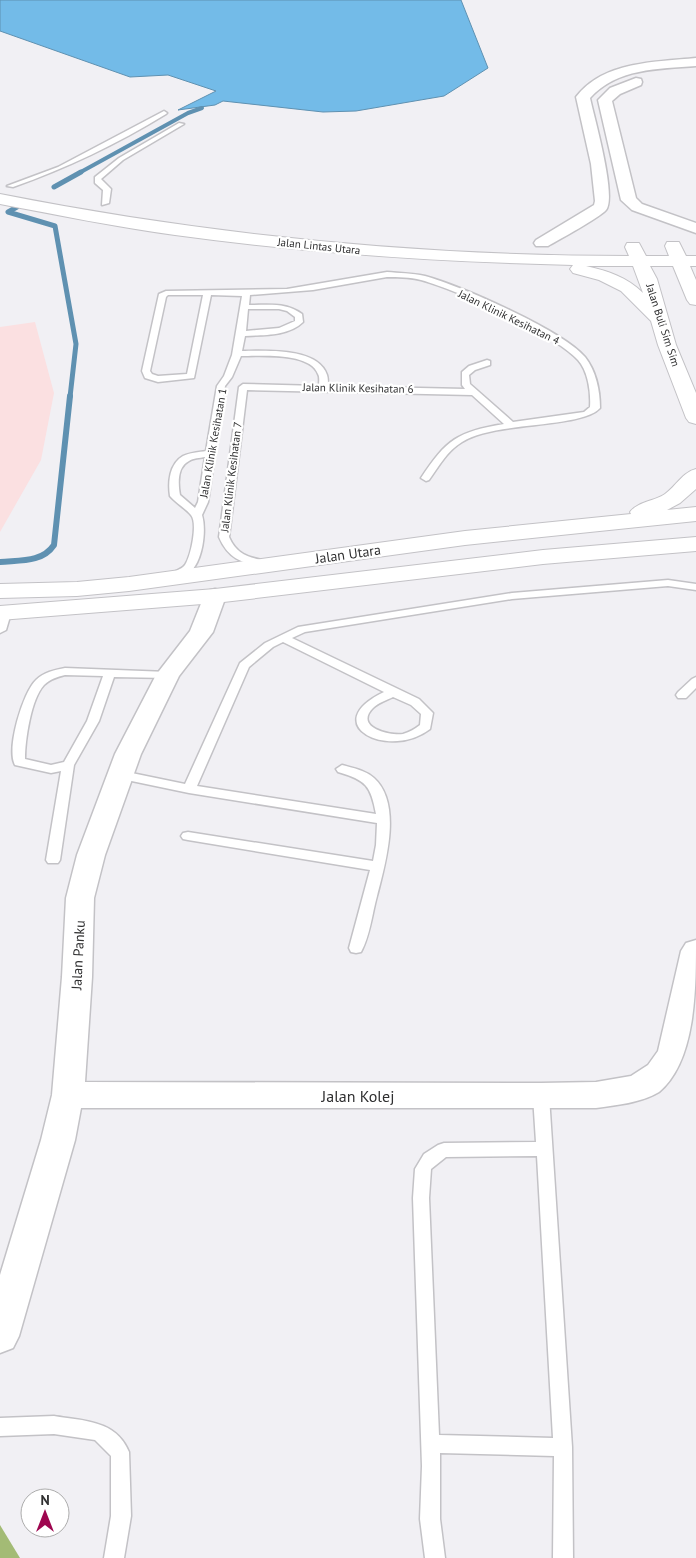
<svg xmlns="http://www.w3.org/2000/svg" width="696" height="1558" viewBox="0 0 696 1558" font-family="'PT Sans',sans-serif">
<style>
.education{fill:#fbe0e1}
.forest{fill:#a3bb75}
.water{fill:#73bbe8;stroke:#5f91b1}
.lines{fill:none;stroke-linecap:round;stroke-linejoin:round}
.stream-far2{stroke:#5f91b1;stroke-width:4}
.stream-far1{stroke:#5f91b1;stroke-width:5}
.stream{stroke:#5f91b1;stroke-width:6}
.service-casing{stroke:#c3c2c6;stroke-width:3}
.minor-casing{stroke:#c3c2c6;stroke-width:3}
.primary-casing{stroke:#c3c2c6;stroke-width:2}
.trunk-casing{stroke:#c3c2c6;stroke-width:2}
.service{fill:#fff;fill-rule:evenodd}
.minor{fill:#fff;fill-rule:evenodd}
.primary{fill:#fff;fill-rule:evenodd}
.trunk{fill:#fff;fill-rule:evenodd}
.labels{text-anchor:middle;dominant-baseline:central;stroke-width:4.5;stroke-linejoin:round;paint-order:stroke}
.far-street-label{font-size:11px;fill:#2f2f30;stroke:#fff}
.street-label{font-size:14px;fill:#2f2f30;stroke:#fff}
.near-street-label{font-size:16px;fill:#2f2f30;stroke:#fff}
</style>
<rect width="100%" height="100%" fill="#f1f0f4"/>
<!-- education -->
<path class="education" d="M35 322 54 393 41 460 0 532V327Z"/>
<!-- forest -->
<path class="forest" d="M0 1525 20 1558H0Z"/>
<!-- water -->
<path class="water" d="M0 0H461L488 68 444 96 356 111 323 112 223 101 215 105 178 110 216 91 168 75 130 77 0 31Z"/>
<g class="lines">
<!-- stream-far2 -->
<path class="stream-far2" d="M79 173 188 113 202 108"/>
<!-- stream-far1 -->
<path class="stream-far1" d="M54 187 81 172
M17 207 8 212 55 226 76 344 70 397"/>
<!-- stream -->
<path class="stream" d="M0 562C19 560 42 563 54 545L70 396"/>
<!-- service casing -->
<g class="service-casing">
<path id="service" d="M164 111 167 113 166 114C117 144 67 168 13 187L7 186 58 167Z
M179 123 184 124 123 160 101 179 111 189 109 203 102 205 103 190 95 183V177L119 158Z
M387 272C399 273 412 273 425 276 461 286 562 330 585 357 596 371 600 391 600 408 581 429 493 421 462 442 447 451 439 466 429 480L426 481 421 478C447 439 457 432 504 424L472 395 247 390 229 537C237 555 248 557 266 561L267 563 262 566C241 563 228 558 219 537L239 387 243 384 319 386C319 382 320 377 318 374 310 352 260 356 241 356L232 377 225 386 208 502 202 515C208 535 200 585 170 578L169 576C173 571 181 570 185 565 191 556 198 523 191 515 185 508 176 503 170 496 168 483 169 464 183 456 189 453 199 452 206 451L217 386 224 376 232 355 242 296 211 295 194 378 158 382 145 378 142 371 159 294 166 291 287 289ZM387 277C398 277 410 277 421 280 457 290 553 333 578 360 588 371 591 392 590 407L584 412 513 422 470 384 469 375 475 370 490 365V361L487 360 469 366 462 372V385L465 389 328 386C328 383 328 378 327 375 318 347 265 351 242 351L245 336C264 335 289 336 303 322L302 314C286 302 268 305 249 305L250 295 313 290ZM168 295H203L187 374 158 376 152 374 150 371 166 297ZM248 309H279L287 311 295 317V321L279 328 246 331ZM205 457 198 502 195 508 180 495C178 484 177 467 189 461 193 458 200 458 205 457Z
M668 580 696 584V590L668 586 512 599 305 632 292 638 419 699 433 713 430 729C388 761 317 724 384 692L283 642 273 647 249 667 197 786 376 814C371 786 366 780 338 772L336 769 342 765C353 768 365 770 374 778 403 804 385 865 377 896 372 914 370 936 361 952L356 953 351 952 349 948 370 870 188 840 183 839 181 836 183 833 188 832 373 861 376 845 377 823 189 793 122 779 116 775 122 771 185 784 240 663 265 643 298 627 512 593ZM393 697 411 705 421 714 420 725C415 729 410 732 403 734 389 736 354 727 373 708 378 703 387 700 393 697Z
M6 610 11 613 6 630 0 633V614L2 611Z
M65 668 168 672 174 675 168 678 114 677 99 721 74 765 60 860 58 863H48L46 860 61 771 51 773 15 765C6 749 23 692 36 680 44 672 55 670 65 668ZM65 675 103 676 87 721 64 762 51 765 25 759C25 740 31 699 44 685 50 679 57 677 65 675Z
M696 677V688L686 698H678L676 695 678 692 692 679Z
M541 1090 546 1092 549 1096 572 1447 573 1558H553L554 1456 440 1453V1519L445 1558H425L420 1519 422 1466 413 1198 415 1169 424 1154 438 1145 444 1143 536 1142 533 1096 536 1092ZM537 1156 553 1438 439 1435 429 1198 431 1169 446 1157Z
M54 1416C84 1421 116 1420 129 1452L131 1516 124 1558H104L111 1516V1456L95 1440 54 1434 0 1436V1418Z"/>
</g>
<!-- minor casing -->
<g class="minor-casing">
<path id="minor" d="M696 58V66C658 69 617 68 590 98 594 117 617 197 606 210 599 218 560 239 548 246H536L534 243 536 240 594 205 595 201 591 164 576 97C603 61 656 62 696 58Z
M636 78 641 79 642 82 641 85 620 94 612 101 636 198 642 204 696 223V233L632 210 621 200 598 100 610 88Z
M215 589 223 591 226 596 213 632 179 676 141 754 105 855 94 898 92 977 85 1082 541 1083 596 1082 631 1076 648 1065 658 1051 681 951 686 943 696 940C696 989 696 1061 659 1092 641 1103 616 1105 596 1108H81L75 1140 19 1336 13 1348 0 1353V1275L41 1140 52 1095 62 977 66 898 77 855 115 754 156 675 190 631 204 596 207 591Z"/>
</g>
<!-- primary casing -->
<g class="primary-casing">
<path id="primary" d="M0 194C208 235 417 256 629 256L625 247 627 243H639L646 256H669L665 246 667 242H679L686 256H696V266H690L696 280V305L690 304 687 300 673 266H650L657 279 676 345 696 393V424L689 422 686 418 658 345 651 321 621 291 599 280 573 273 570 269 573 265C440 262 307 253 175 235 116 227 58 215 0 204ZM586 266H633L643 293C627 277 608 271 586 266Z"/>
</g>
<!-- trunk casing -->
<g class="trunk-casing">
<path id="trunk" d="M696 469V489L680 503 667 510 696 507V521L465 545 129 591 77 596 0 598V584L77 582 129 577 465 531 631 514 630 512C637 502 655 501 665 494 676 486 683 472 696 469Z
M696 537V551L543 564 215 603 0 620V606L215 589 543 550Z"/>
</g>
<!-- service -->
<use href="#service" class="service"/>
<!-- minor -->
<use href="#minor" class="minor"/>
<!-- primary -->
<use href="#primary" class="primary"/>
<!-- trunk -->
<use href="#trunk" class="trunk"/>
</g>
<g class="labels">
<!-- far-street labels -->
<g class="far-street-label">
<text transform="translate(319 246) rotate(6)">Jalan Lintas Utara</text>
<text transform="translate(509 317) rotate(26)">Jalan Klinik Kesihatan 4</text>
<text transform="translate(663 325) rotate(72)">Jalan Buli Sim Sim</text>
<text transform="translate(358 388) rotate(1)">Jalan Klinik Kesihatan 6</text>
<text transform="translate(213 443) rotate(-80)">Jalan Klinik Kesihatan 1</text>
<text transform="translate(231 477) rotate(-83)">Jalan Klinik Kesihatan 7</text>
</g>
<!-- street labels -->
<g class="street-label">
<text transform="translate(348 554) rotate(-8)">Jalan Utara</text>
<text transform="translate(78 955) rotate(-87)">Jalan Panku</text>
</g>
<!-- near-street labels -->
<g class="near-street-label">
<text x="358" y="1096">Jalan Kolej</text>
</g>
</g>
<!-- north arrow -->
<g transform="translate(45 1513)"><circle r="24" fill="#ffffff" stroke="#acacac"/>
<path d="M0-4L9 19L0 12L-9 19Z" fill="#9e064f"/>
<text y="-8" font-size="14" font-weight="bold" text-anchor="middle" fill="#2f2f30">N</text>
</g>
</svg>
